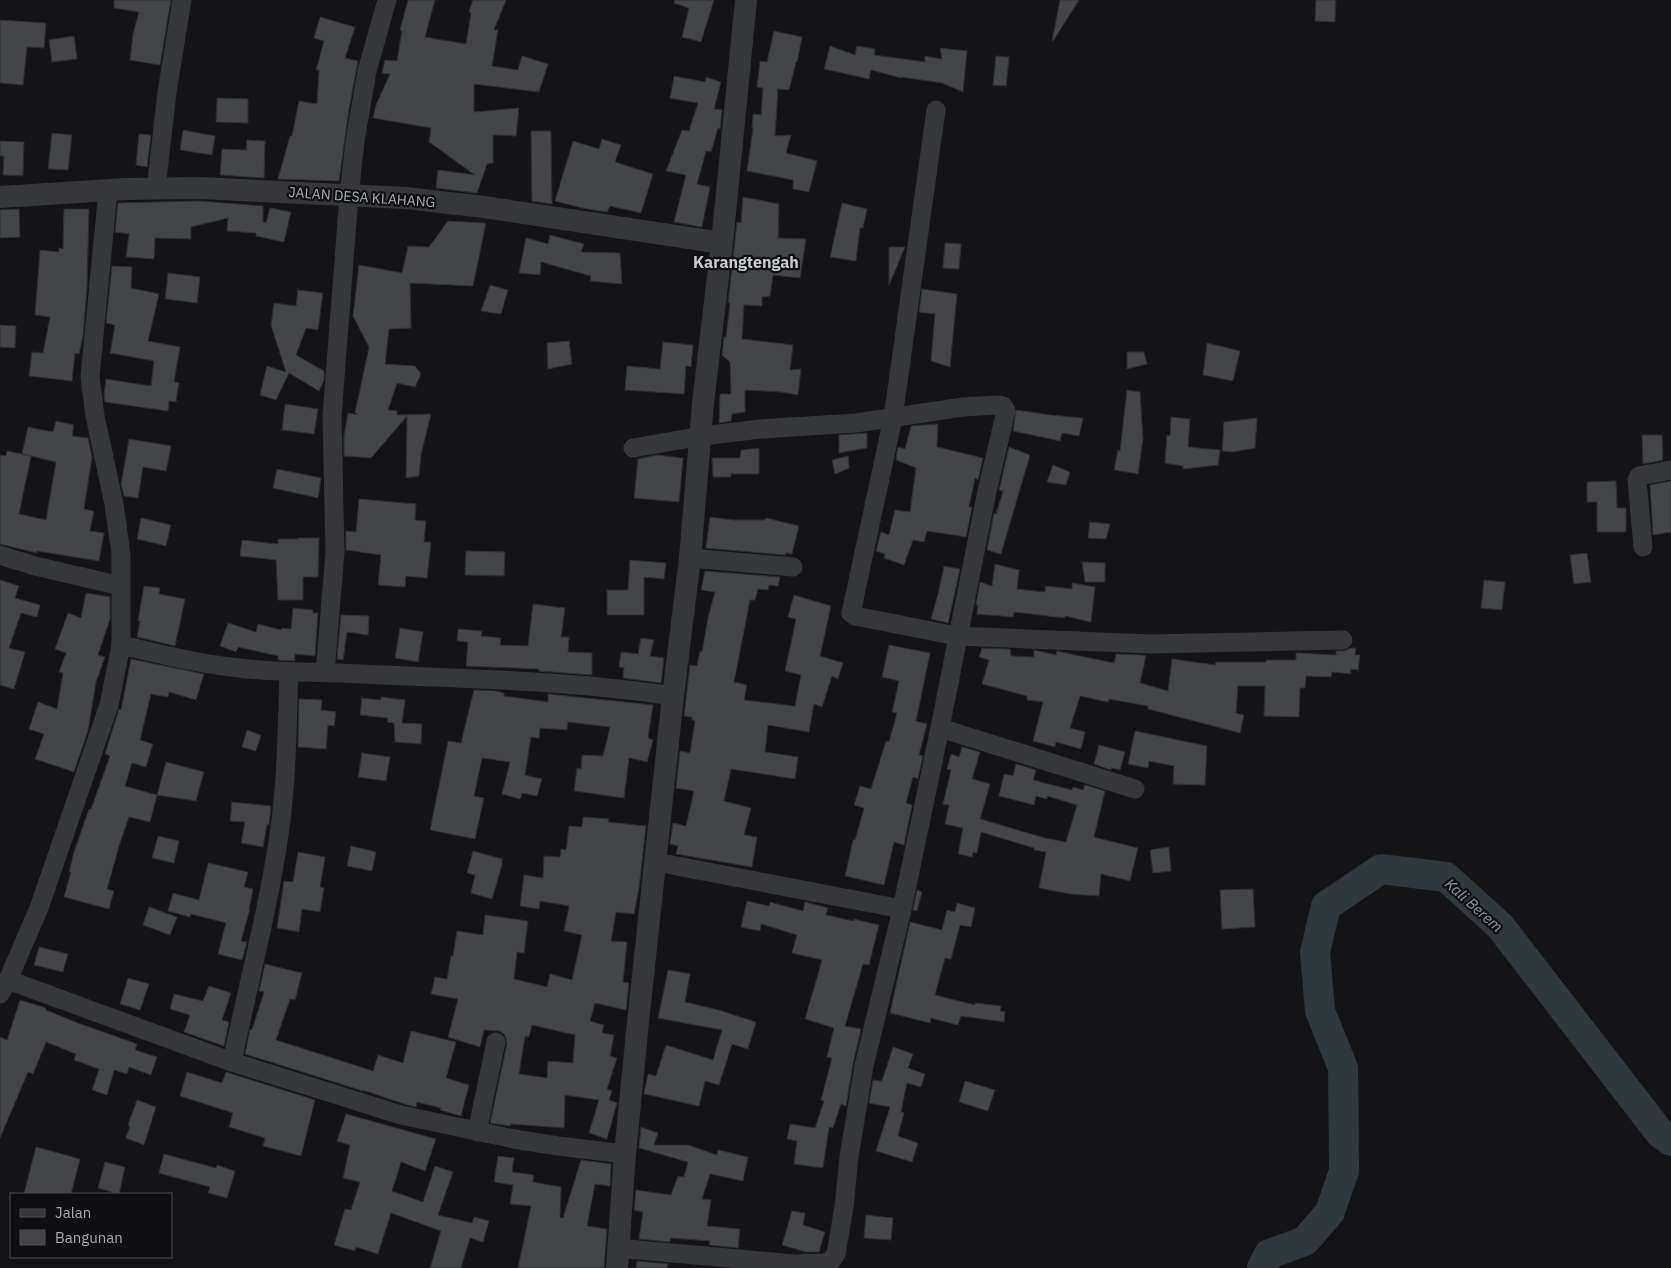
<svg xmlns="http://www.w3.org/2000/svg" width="1671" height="1268" viewBox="0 0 1671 1268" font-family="'IBM Plex Sans',sans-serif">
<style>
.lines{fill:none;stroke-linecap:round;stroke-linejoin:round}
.river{stroke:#2f383d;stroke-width:30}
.building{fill:#434548;stroke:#2e2f31;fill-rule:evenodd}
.minor{stroke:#36373a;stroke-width:19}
.tertiary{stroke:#36373a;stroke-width:22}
.labels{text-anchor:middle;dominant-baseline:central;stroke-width:4.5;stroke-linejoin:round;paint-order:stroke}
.street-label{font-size:14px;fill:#a8adb4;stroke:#0f0f11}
.water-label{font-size:15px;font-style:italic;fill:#839dab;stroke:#0f0f11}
.quarter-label{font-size:16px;font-weight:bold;fill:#c8cbd1;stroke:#0f0f11}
</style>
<rect width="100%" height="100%" fill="#141416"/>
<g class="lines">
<!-- river -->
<path class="river" d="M1262 1268 1269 1254 1305 1241 1330 1212 1344 1171 1343 1068 1320 1011 1315 952 1326 906 1381 869 1446 877 1500 926 1660 1133 1671 1141"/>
</g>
<!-- building -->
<path class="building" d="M114 0H171L160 65 130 60 133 34 139 12 114 8Z
M408 0H435L425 37 466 44 471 13 469 12 473 0H506L494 30H498L492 66 518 70 522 56 548 64 539 92 474 84V112L519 108 516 136 493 135V163L487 164 477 193 436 188 438 170 475 175 429 142 431 128 373 118 376 105 390 74 382 73 385 60 397 61 402 31 400 30Z
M675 0H714L701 42 682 37 689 8 674 3Z
M1060 0H1079L1053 41H1052Z
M1316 0H1336L1335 22 1315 21Z
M320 17 355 27 345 58 358 61 349 109 339 181 278 179 290 136H292L299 101 317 104 319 70H316L324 41 314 38Z
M0 20 46 23 44 48 27 47 23 85 0 83Z
M774 31 802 37 797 62H796L789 90 778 89 775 136 791 135 786 153 817 161 809 192 793 189V180L747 171 753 128H752L753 114 761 115 763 88 757 87 760 61 767 62Z
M74 36 77 59 52 62 49 40Z
M830 46 855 55 857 46 875 49 874 55 925 62V56L942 59 940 48 967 51 963 92 942 83 901 77V78L871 70 869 79 824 69Z
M996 56 1009 57 1006 86 993 85Z
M674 76 705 82 706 77 721 82 714 109 722 110 720 129 718 128 711 152 706 151 697 184 710 187 702 227 674 222 686 175 666 171 682 130 689 131 698 103 670 98Z
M217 98 248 99V123L216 122Z
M183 130 215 136 212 155 180 150Z
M531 131H551L552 204 532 201Z
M52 133 72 135 68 170 48 169Z
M139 134 151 135 147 167 136 165Z
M602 139 621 145 615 162 653 174 641 213 610 206 607 212 582 208 555 201 573 141 599 149Z
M247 140 265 141 264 178 220 175 222 149 246 150Z
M0 141 24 142 23 176 3 175 4 156H0Z
M743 197 779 204 778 238 806 239 800 278 773 275 770 296 762 297V306L744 305 742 339 793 345 790 370 801 369 798 395 781 392 745 390V412L732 414 731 421 719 423 720 394H731L730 362 722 355 724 337H726L730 303H728L737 222 741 223Z
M199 201 263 206V222L266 223 270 208 291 212 284 242 256 236V233L227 231 228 218 191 227V239L155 238 154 259 126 257 129 234 115 232 118 203Z
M842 203 867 209 863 228H860L856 261 830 257Z
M19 209 20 237 0 238V210Z
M64 209H89L87 287 83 336 79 354 75 353 72 381 29 376 32 352 43 353 50 317 35 315 40 250 59 252V248L63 249Z
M448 221 486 223 473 286 410 283 411 328 389 329 385 364 415 366 421 374 415 387 397 383 388 410 397 411V415L431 414 421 455 419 476 406 478 407 416 371 458 344 456V436L348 413 359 415 355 413 369 347 353 316 359 265 402 273 408 246 429 247Z
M550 235 584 244 581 252 620 253 622 284 590 281 591 276 541 262 540 275 519 273 526 238 548 244Z
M945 243 961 244 959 269 943 268Z
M889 247H905L889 285Z
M112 266 132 267 131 288 159 294 148 341 180 347 174 382 179 383 176 402 169 401 168 411 105 402 104 395 106 379 151 386 154 361 110 353 115 325 106 323Z
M168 273 200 277 197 303 165 299Z
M490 285 508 290 501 314 481 311Z
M922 289 957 294 950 367 931 361 935 314 919 312Z
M298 290 323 293 318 330 306 328 296 355 324 371V380L319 391 289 373 276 400 260 395 267 366 286 372 271 325 274 303 296 306Z
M0 325 16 326 15 348 0 347Z
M569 341 572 364 548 369 547 343Z
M663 342 693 345 691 367 686 366 684 394 625 390 627 366 660 369Z
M1207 343 1240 351 1233 381 1203 375Z
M1127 352H1144L1147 364 1127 369Z
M1127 390 1140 392 1143 439 1138 474 1114 470 1118 450 1120 451Z
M285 404 318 409 314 434 282 430Z
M1016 410 1051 415 1083 418 1079 436 1062 433 1060 441 1013 431Z
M1171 417 1190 419 1188 447 1220 450 1218 465 1183 469V466L1165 463 1167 435 1170 436Z
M1257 418 1255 448 1233 452 1222 451 1224 422Z
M56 421 74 425 72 436 88 438 92 457 84 509 94 511 90 531 104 533 99 561 37 551V553L0 544V455L6 456 7 451 31 456 19 514 46 520 56 462 22 454 28 427 53 432Z
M938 424 937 447 983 458 978 480 975 478 969 507H972L966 537 927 531 924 542 913 540 904 565 884 558 885 554 876 551 881 532 889 535 895 510 910 512 916 468 896 460 898 447 905 449 911 426Z
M867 433V448L839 453V435Z
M1642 435H1662L1663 460 1643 464Z
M129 439 171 446 166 471 143 467 138 498 124 496 121 484Z
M1009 447 1030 455 1001 554 987 550 994 513 996 514 1003 491 999 490Z
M759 448V474H731V477H713L712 458H740L741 450Z
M657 455 683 458 679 502 634 498 638 459Z
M848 456 849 468 835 474 832 460Z
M1053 465 1070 472 1066 485 1047 482Z
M277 469 321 478 318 498 273 488Z
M1616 481 1617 508H1626V532H1597V502H1587V482Z
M1671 481V532L1653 535 1650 485Z
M359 499 416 504 415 520 426 521 424 542H431L427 578 406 576 405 587 378 585 381 555 346 550V531L356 532Z
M710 517 733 520H765L766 518 799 526 792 554 786 553 785 555 706 548Z
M141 518 171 525 166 546 137 539Z
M1090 522 1110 524 1106 539 1088 538Z
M298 538H319L318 577H303V600H278L276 560 240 556 242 540 278 544V539H298Z
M466 551 505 552 504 576 465 575Z
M1587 553 1591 582 1574 584 1570 555Z
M630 560 666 563 664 579 644 577V615H607V590H628Z
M1082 562 1105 563V582H1085Z
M995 564 1019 570 1017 589 1045 592 1046 586 1072 589V583L1095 587 1091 622 1065 616V618L1014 612 1013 617 977 614 978 605H976L980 582 992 586Z
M944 566 960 569 948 623 931 619 938 594Z
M705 571 780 577 778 586 769 585 768 590 758 589 755 600H750L734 682 747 685 744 700 795 706 801 675 785 671 796 619 788 617 794 595 831 606 820 656 843 663 838 679 832 676 822 707 814 704 809 732 768 725 765 752 798 757 795 779 731 769 724 801 751 808 744 835 757 837 752 867 676 854 678 846 670 844 673 823 686 826 694 791 676 788 680 751 690 753 695 721 692 720V717L684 716 690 665 697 666 700 651 702 652 708 618 715 592 701 590Z
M0 580 19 586 15 598 40 605 37 617 21 613 9 648 25 652 14 689 0 685Z
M1484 580 1505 582 1502 610 1481 608Z
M144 586 160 588 159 594 185 599 175 646 137 637 140 621H138Z
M86 593 110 597V619L98 655 105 657 96 682 88 731 74 772 35 759 44 734 29 729 38 702 57 709 63 673 59 672 66 653 55 649 68 613 81 618Z
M533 604 565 608 561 637H569L568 652 592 653V675L539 671V669L466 666 468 642 457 641 458 629 482 631 481 636 501 638 500 645 528 646Z
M293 608 313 610V613H318L315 656 295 654V661L278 660V656L238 647 236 652 220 646 228 623 256 632 258 624 281 630 282 628 291 629Z
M341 615 369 616 368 635 347 632 343 660 337 659Z
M400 628 423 632 418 662 395 658Z
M641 638 654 640 650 656 664 658 661 683 623 678 624 668 619 667 621 652 638 654Z
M889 645 930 653 916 721 927 724 919 755 923 756 918 779 913 777 906 803 912 805 904 845 894 842 884 885 845 876 853 840H855L864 808 854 805 860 786 871 789 886 741 889 742 897 713 892 712 899 681 882 677Z
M982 648 1010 649 1011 656 1034 657V650L1056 655 1057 651 1061 652 1114 663 1116 654 1141 655 1146 656 1140 683 1168 691 1172 659 1215 665 1216 662H1266V660H1296V653L1336 655V651H1344L1351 648H1356L1355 655H1360L1358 670 1351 669V674L1332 672 1331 677 1306 676 1305 688H1300L1299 717 1264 716 1265 686H1238L1236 713 1244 715 1240 733 1148 709V706L1109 699 1108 702 1080 696 1070 728 1085 732 1081 749 1056 742 1055 747 1033 741 1043 702 1027 700V696L982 684 989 660 979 657Z
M131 659 204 674 196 700 169 692 168 697 151 694 140 740 153 744 146 767 132 763 125 786 157 795 150 822 129 817 120 843 107 889 114 891 109 909 64 897 71 872H69L74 852 89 809H91L110 756 105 754 119 709 121 710Z
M474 690 495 691 504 693V696L548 702V694L653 705 648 738 653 740 647 762 629 758 624 798 574 791 577 768 581 769 582 755 603 756 610 727 568 722 567 730 540 728 539 738 531 737 525 775 542 779 537 796 522 793 520 799 502 794 510 762 482 758 474 796 484 798 475 839 430 830 448 741 461 743Z
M381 697 405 700 402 723 422 724 421 744 395 742 394 723 387 722 388 718 360 715 362 698 381 700Z
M299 699 322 700 321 710 336 712 334 726 328 725 326 749 298 747Z
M247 730 261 735 256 751 242 747Z
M1135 731 1207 746 1205 785 1173 784 1174 766 1149 761 1148 768 1128 764Z
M1099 745 1125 752 1120 770 1111 768V770L1094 764Z
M962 747 980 752 972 779 990 784 980 819 1045 838 1066 842 1077 805 1047 796V799L1036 796 1034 805 999 796 1004 774 1013 776 1016 764 1036 770 1033 780 1072 790 1073 787 1083 790 1085 785 1105 791 1094 837 1138 848 1130 881 1101 874 1099 896 1070 894 1039 888 1046 852 1034 850V848L981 832 977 853 973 852 972 857 958 854 963 828 945 824 949 805 943 804 951 770 947 769 951 754 959 757Z
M362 753 390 757 386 781 358 777Z
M166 762 204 772 196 801 157 795Z
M232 802 271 806 269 825 267 824 263 847 241 843 245 822 230 821Z
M583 817 609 819 608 822 646 826 639 888 634 914 616 912 611 941 627 942 623 982 629 983 626 1010 595 1003 590 1021 604 1025 602 1033 614 1035 610 1056 617 1058 607 1089 612 1091 609 1100 617 1103 607 1139 589 1133 599 1100 565 1095 564 1128 511 1124 510 1126 490 1123 507 1044 506 1038 504 1034 499 1031 484 1030 480 1047 448 1037 458 999 431 994 435 977 447 979 451 956H453L457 931 483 935 485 915 528 921 524 953 517 952 514 979 547 987 550 974 572 980 582 935 564 931 569 906 540 901 539 909 520 906 524 875 543 878 544 856 560 857 561 849 566 850 569 826 582 827ZM532 1025 575 1035 573 1063 548 1061 547 1078 519 1074 525 1036 529 1037Z
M158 836 179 841 174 863 152 858Z
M351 846 376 852 372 871 347 866Z
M1169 847 1171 871 1153 873 1150 850Z
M473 851 502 859V865L492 899 471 893 475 875 467 873Z
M298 852 325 857 320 887 324 888 320 912 302 909 299 932 277 928 284 881 293 882Z
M208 863 248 872 244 887 253 889 249 909H250L241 941 247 942 242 960 218 954 226 923 191 914 190 917 168 911 173 893 199 900Z
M1253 889 1255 927 1222 929 1220 890Z
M917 890 922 892 917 911 913 910Z
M747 901 769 906 770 902 803 911 805 902 828 908 826 915 854 921V919L879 925 869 965 863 964 845 1026 861 1029 853 1064 846 1106 841 1104 833 1128 829 1127 823 1168 794 1164 797 1141 787 1139 790 1124 815 1128 824 1101 821 1100 832 1058 827 1057 834 1028 805 1019 822 960 792 953 797 935 761 924 760 931 741 927Z
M957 903 975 908 971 927 960 925 951 959 945 958 935 995 975 1005V1003L1001 1006 1000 1011 1005 1012 1004 1022 961 1016 958 1025 931 1018 930 1023 890 1013 910 922 942 930 947 910 955 912Z
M149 907 177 917 170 935 143 925Z
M39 947 68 954 63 972 34 965Z
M265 964 302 973 295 1000 290 999 276 1040 373 1071 378 1055 403 1063 411 1031 456 1042 446 1078 469 1085 461 1116 440 1110 441 1108 417 1102 416 1107 404 1104 363 1090V1091L245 1054 250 1029 252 1030 264 992 259 991Z
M668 970 690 974 685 1002 722 1011 756 1022 748 1049 732 1044 719 1085 705 1081 699 1106 644 1094 648 1074 656 1076 666 1045 713 1060 722 1030 658 1018Z
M128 978 149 984 140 1010 120 1004Z
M209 986 231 993 222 1020 229 1022 224 1046 184 1032 190 1015 170 1009 174 994 203 1001Z
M20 1000 46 1008V1010L78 1023 137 1044 135 1050 157 1057 151 1075 129 1067 127 1074 114 1070 107 1095 92 1090 99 1069 74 1060 76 1054 46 1042 33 1074 28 1072 0 1138V1037L7 1040Z
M893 1047 913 1054 908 1068 925 1074 921 1087 907 1083 901 1112 904 1113 898 1136 918 1143 912 1162 876 1151 890 1107 869 1103 873 1080 882 1081Z
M187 1072 222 1083 226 1072 315 1100 301 1156 263 1146 265 1138 229 1127 233 1113 180 1096Z
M965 1081 995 1090 988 1111 959 1102Z
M137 1100 156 1107 144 1145 126 1138 130 1126 128 1125Z
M346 1114 436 1139 425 1171 401 1162 392 1191 423 1202 435 1166 453 1172 438 1215 472 1223 474 1217 489 1221 483 1242 470 1238 461 1268H430L441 1231 391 1213 378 1254 356 1247 355 1251 334 1245 345 1209 351 1210 360 1182 343 1178 350 1145 337 1141Z
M641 1127 658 1133 654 1145H688L717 1155 718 1150 748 1157 743 1181 710 1174 702 1199 711 1200 707 1226 740 1229 738 1248 709 1245 710 1241 671 1238 670 1242 639 1239 643 1212 634 1210 636 1190 671 1195 678 1176 684 1177 688 1162 639 1148Z
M36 1147 80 1159 71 1194H24Z
M164 1154 216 1168 217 1165 235 1171 227 1198 208 1193 210 1187 159 1173Z
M498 1156 514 1158 512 1172 534 1175 533 1182 561 1187 560 1217 563 1218 581 1160 611 1164 610 1186 595 1184 587 1226 607 1229 604 1268H518L531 1206 510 1204 513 1185 494 1182Z
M105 1162 125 1167 119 1194 98 1188Z
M792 1211 805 1213 803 1225 825 1232 819 1252H806L782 1245Z
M866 1215 893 1218 891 1240 864 1238Z
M637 1261 668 1264 667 1268H636Z"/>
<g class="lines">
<!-- minor -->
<path class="minor" d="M936 110 893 418 851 613 855 616 957 636 1150 644 1343 640
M156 189 167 92 182 0
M1643 547 1637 480 1639 476 1671 470
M0 555 35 566 121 586
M690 558 793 567
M121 645C160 654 199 664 239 668 273 672 307 672 341 673 452 679 563 679 673 696
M325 673 335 552 332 416 349 196 355 141 367 71 387 0
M940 728 1135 789
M656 862 902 909
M8 980 232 1062 401 1115 514 1139 558 1146 625 1154
M0 994 8 980 39 908 70 818 109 705 121 645V554L114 504 95 416 90 377 108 190
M232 1062C248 984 269 907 280 828 287 777 287 724 289 672
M477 1132 496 1042
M617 1248 794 1264 824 1263 830 1262 836 1254 844 1207 849 1157 864 1066 902 909 940 728 987 491 1006 411 1003 406 999 405 963 407 856 423 760 429 702 436 633 448"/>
<!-- tertiary -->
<path class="tertiary" d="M0 197 126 189 199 188 406 198 484 207 722 243
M617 1268 625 1154 638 1022 673 696 690 558 703 403 722 243 746 0"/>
</g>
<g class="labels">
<!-- street labels -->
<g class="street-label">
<text transform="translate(362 197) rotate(4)">JALAN DESA KLAHANG</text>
</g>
<!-- water labels -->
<g class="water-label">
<text transform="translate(1474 905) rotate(42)">Kali Berem</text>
</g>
<!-- quarter labels -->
<g class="quarter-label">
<text x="746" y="262">Karangtengah</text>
</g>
</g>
<!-- legend -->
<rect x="10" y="1193" width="162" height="65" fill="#0f0f11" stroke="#4c4e52"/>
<rect x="20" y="1209" width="25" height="8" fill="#36373a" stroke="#4c4e52"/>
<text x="55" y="1218" font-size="15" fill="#a8adb4">Jalan</text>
<rect x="20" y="1230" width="25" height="15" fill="#434548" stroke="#4c4e52"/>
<text x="55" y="1243" font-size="15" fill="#a8adb4">Bangunan</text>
</svg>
